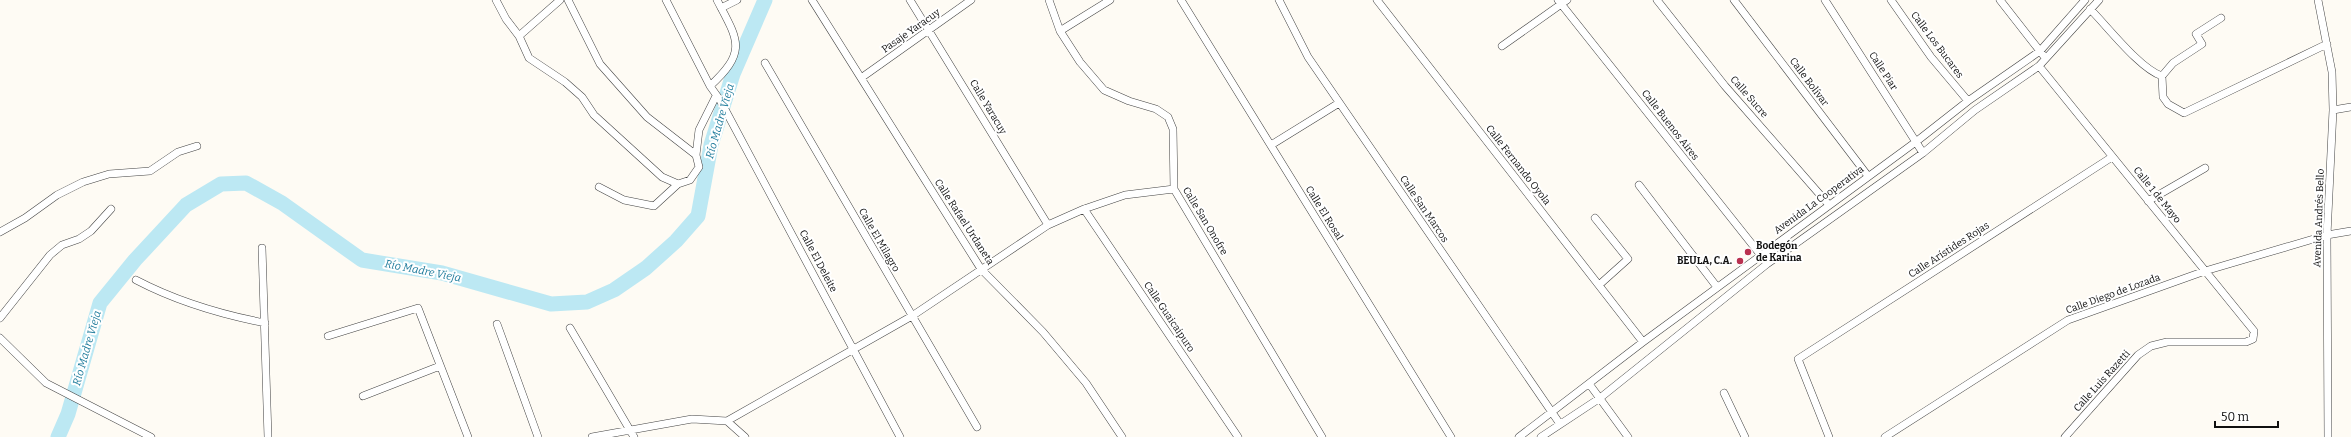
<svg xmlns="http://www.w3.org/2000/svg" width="2351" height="437" viewBox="0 0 2351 437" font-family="Bitter,serif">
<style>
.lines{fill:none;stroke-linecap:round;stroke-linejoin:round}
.river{stroke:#bce8f3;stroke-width:15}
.street-casing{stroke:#434343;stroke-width:8}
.street{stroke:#fff;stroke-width:7}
.poi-dot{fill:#b9304f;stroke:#fff;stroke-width:1.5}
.labels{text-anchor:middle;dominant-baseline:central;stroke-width:4;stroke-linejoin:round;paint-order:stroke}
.street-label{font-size:10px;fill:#101010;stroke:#fff}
.poi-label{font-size:10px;font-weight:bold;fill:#101010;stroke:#fff;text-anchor:start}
.water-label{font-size:11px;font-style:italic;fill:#207c9c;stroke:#fff}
</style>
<rect width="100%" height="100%" fill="#fefbf4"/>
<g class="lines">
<!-- river -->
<path class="river" d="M58 437 68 414 100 303 135 260 186 205 221 184 246 183 282 203 362 260 442 273 551 304 587 302 614 290 646 268 676 241 698 216 711 145 733 74 765 0"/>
<!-- street casing -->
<g class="street-casing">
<path id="street" d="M496 0 506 19 519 36 529 58 565 82 582 97 594 115 662 177 678 184 690 180 699 167 696 155 699 130 716 96
M568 0 600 64 647 117 696 155
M666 0 710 86 720 100 900 437
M812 0 981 269 1043 332 1086 383 1122 437
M910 0 1048 225
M1049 0 1060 31 1080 62 1104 90 1129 101 1156 109 1168 117 1173 129 1174 189 1322 437
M1181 0 1451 437
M1279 0 1308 57 1560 424
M1377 0 1643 342
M1558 0 1763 258
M1657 0 1725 86 1829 205
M1734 0 1868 176
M1825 0 1923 153
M1891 0 1931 57 1968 101
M2000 0 2043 55
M2318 0 2332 72 2333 110 2327 235 2328 437
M721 8 737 0
M2090 9C2108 27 2140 69 2162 76
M2221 18 2196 34 2202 44 2173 63 2162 76 2163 97 2168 104 2184 113 2327 44
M1060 31 1110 0
M519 36 560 0
M1502 46 1567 0
M765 63 977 427
M2039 66 2254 331 2253 339 2246 342H2167L2151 346 2138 355 2065 437
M861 78 971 0
M710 86C748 51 738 40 717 0
M2333 110 2351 107
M1271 145 1339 103
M1639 185 1717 287
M599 187 624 200 654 206 678 184
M2148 201 2205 168
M1084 209 1238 437
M1595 218 1628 259 1599 285
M0 232 25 218 57 195 83 182 109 174 150 171 178 152 197 146
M262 248 268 437
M136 280C178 302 219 314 265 323
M0 318 50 255 62 245 79 239 91 231 111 209
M497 324 538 437
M570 328 634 437
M328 336 418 308 468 437
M0 338 46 383 151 437
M1590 385 1628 437
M1724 393 1745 437
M363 396 440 366
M727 421 745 437
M592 437 692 419 727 421 912 316 1048 225 1084 209 1125 195 1174 189
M1519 437 1643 342 1917 141 1968 101 2040 51 2085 0
M1541 437 1600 398 1767 264 1923 153 1975 110 2039 66 2099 0
M1829 437 1798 359 2112 157
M1885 437 2068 320 2205 271 2327 235 2351 231"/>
</g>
<!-- street -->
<use href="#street" class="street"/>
</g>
<!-- markers -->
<g class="poi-dot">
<circle cx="1748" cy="252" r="4"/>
<circle cx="1740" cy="261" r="4"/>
</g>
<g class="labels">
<!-- street labels -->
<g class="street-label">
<text transform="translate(911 31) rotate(-35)">Pasaje Yaracuy</text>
<text transform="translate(1937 45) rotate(53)">Calle Los Bucares</text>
<text transform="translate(1883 71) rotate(57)">Calle Piar</text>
<text transform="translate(1809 82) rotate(53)">Calle Bolívar</text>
<text transform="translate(1749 97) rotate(49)">Calle Sucre</text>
<text transform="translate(988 107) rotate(59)">Calle Yaracuy</text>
<text transform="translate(1670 125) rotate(52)">Calle Buenos Aires</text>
<text transform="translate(1518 165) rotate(52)">Calle Fernando Oyola</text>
<text transform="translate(2157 195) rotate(51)">Calle 1 de Mayo</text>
<text transform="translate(1819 200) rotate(-36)">Avenida La Cooperativa</text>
<text transform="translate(1424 209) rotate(56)">Calle San Marcos</text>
<text transform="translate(1324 213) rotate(58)">Calle El Rosal</text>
<text transform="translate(2319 218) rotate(-88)">Avenida Andrés Bello</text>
<text transform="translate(1205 221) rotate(59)">Calle San Onofre</text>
<text transform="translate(964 222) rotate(57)">Calle Rafael Urdaneta</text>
<text transform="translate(879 240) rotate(60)">Calle El Milagro</text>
<text transform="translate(1949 250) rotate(-33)">Calle Arístides Rojas</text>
<text transform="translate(818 261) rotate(62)">Calle El Deleite</text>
<text transform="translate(2113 294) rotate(-20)">Calle Diego de Lozada</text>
<text transform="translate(1169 317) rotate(56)">Calle Guaicaipuro</text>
<text transform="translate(2102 381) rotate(-48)">Calle Luis Razetti</text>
</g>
<!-- poi labels -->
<g class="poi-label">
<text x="1756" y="246">Bodegón<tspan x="1756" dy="12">de Karina</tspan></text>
<text x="1732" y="261" text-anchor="end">BEULA, C.A.</text>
</g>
<!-- water labels -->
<g class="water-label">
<text transform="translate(720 121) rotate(-74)">Río Madre Vieja</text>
<text transform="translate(423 271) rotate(11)">Río Madre Vieja</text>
<text transform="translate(87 348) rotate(-74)">Río Madre Vieja</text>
</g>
</g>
<!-- scale -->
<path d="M2215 421v6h63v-6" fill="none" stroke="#101010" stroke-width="2"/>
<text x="2221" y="421" font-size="12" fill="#101010" stroke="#ffffff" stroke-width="3" paint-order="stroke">50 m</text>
</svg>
